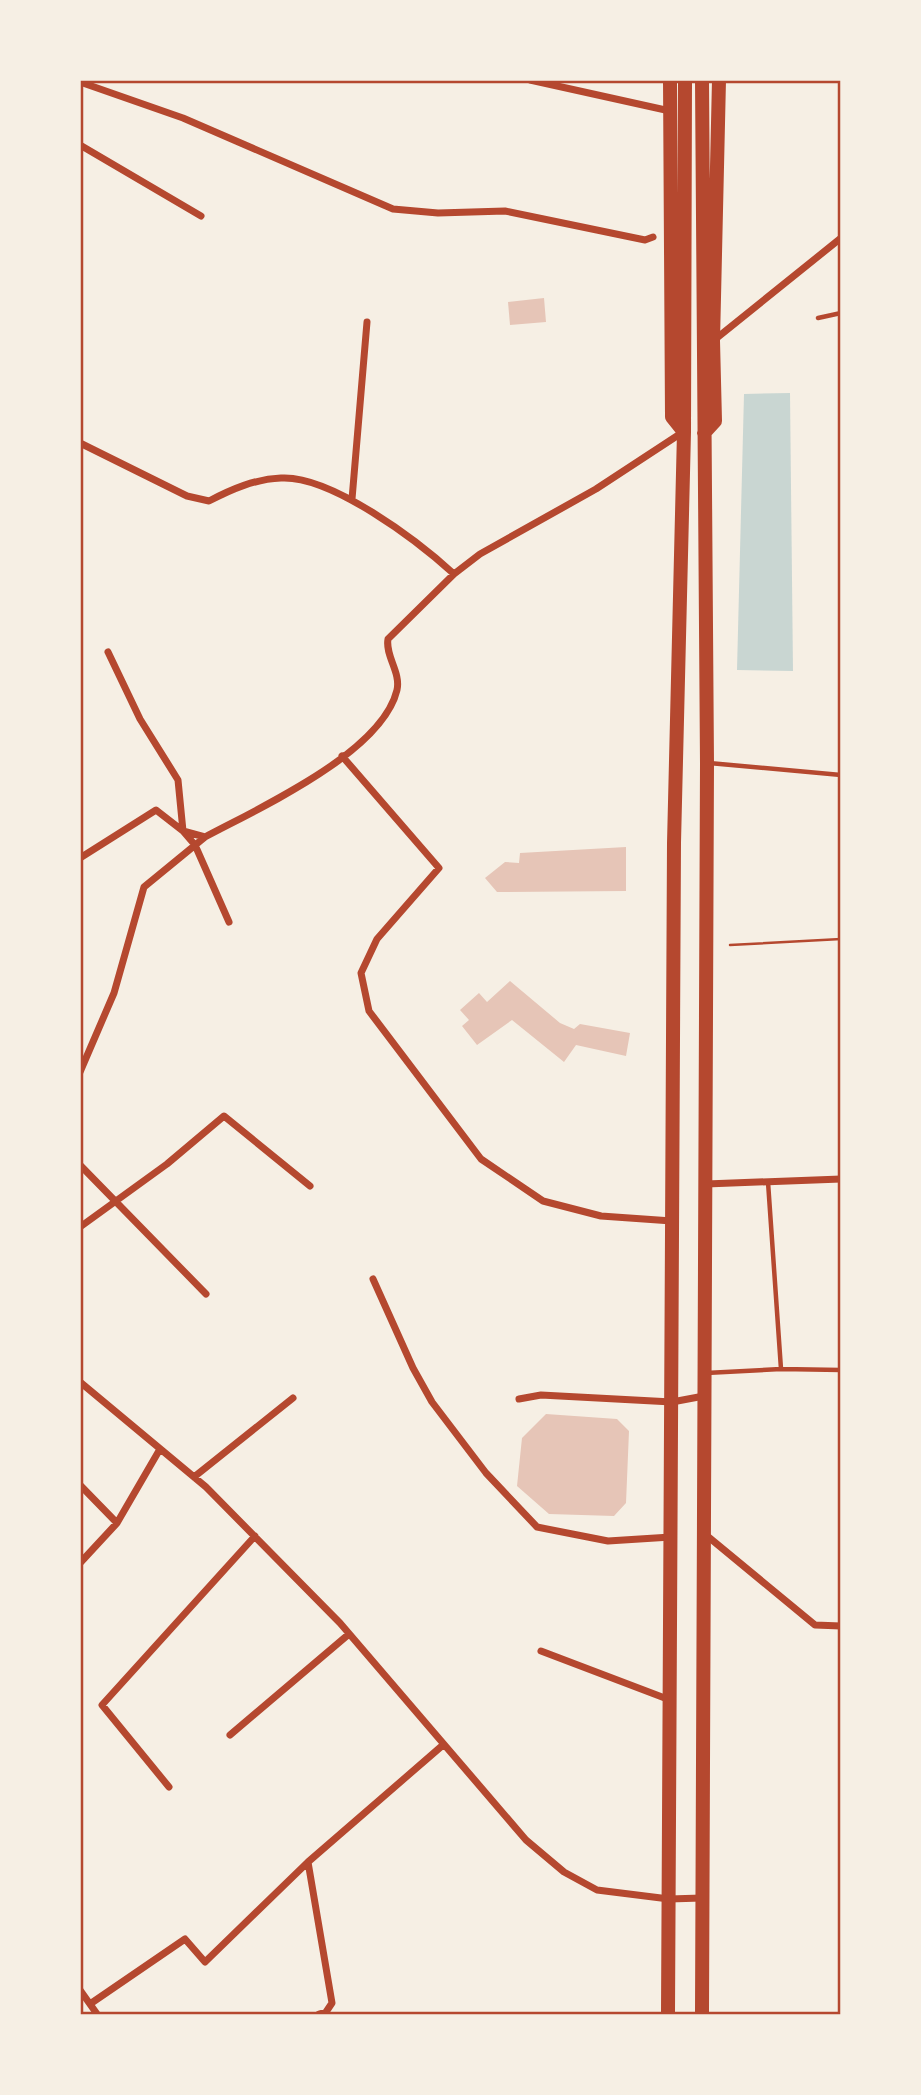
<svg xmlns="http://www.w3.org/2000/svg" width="921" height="2095" viewBox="0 0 921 2095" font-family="Karla,sans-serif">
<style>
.water{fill:#c9d6d2}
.building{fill:#e6c5b7}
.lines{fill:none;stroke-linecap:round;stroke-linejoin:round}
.path{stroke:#b5482f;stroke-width:2.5}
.service{stroke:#b5482f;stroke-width:4.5}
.minor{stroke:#b5482f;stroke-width:7}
.primary{stroke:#b5482f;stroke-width:14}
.neatline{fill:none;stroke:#b5482f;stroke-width:2.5}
</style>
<rect width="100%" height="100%" fill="#f6efe4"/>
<!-- water -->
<path class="water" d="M790 393 793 671 737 670 744 394Z"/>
<!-- building -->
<path class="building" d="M544 298 546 322 510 325 508 302Z
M626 847V891L497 892 485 878 505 862 519 863 520 853Z
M510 981 560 1023 574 1029 580 1024 630 1033 626 1056 576 1045 564 1062 512 1020 477 1045 462 1026 469 1020 460 1010 479 993 487 1002Z
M546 1414 617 1419 629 1431 626 1503 614 1516 549 1514 517 1486 522 1438Z"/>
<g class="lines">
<!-- path -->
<path class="path" d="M730 945 841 939"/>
<!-- service -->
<path class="service" d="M818 318 841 313
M709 763 841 775
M781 1369 841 1370
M706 1373 781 1369 768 1182"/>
<!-- minor -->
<path class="minor" d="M530 80 670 111
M80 82 183 118 393 209 438 213 505 211 645 240 653 237
M80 145 201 216
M713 341 841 238
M80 443 187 496 209 501C232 489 255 479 281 478 331 475 418 541 454 574L480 554 596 489 683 432
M352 499 367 322
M108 652 140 719 178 780 183 831 195 845 229 922
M342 756 439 868 377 939 361 973 369 1011 481 1159 543 1201 601 1216 672 1221
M80 858 156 810 183 831 205 837C259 808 382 753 397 690 401 672 385 656 388 639L454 574
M80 1072 114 993 144 887 205 837
M80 1165 206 1294
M706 1184 841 1179
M80 1227 167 1164 224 1116 310 1186
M373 1279 413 1368 432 1402 486 1473 537 1527 608 1541 671 1537
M80 1382 206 1487 340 1623 526 1840 564 1872 597 1890 669 1899 702 1898
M519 1399 541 1395 672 1402 704 1396
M194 1477 293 1398
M80 1485 117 1523
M706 1535 815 1625 841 1626
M80 1563 117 1523 160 1449
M541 1651 670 1700
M230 1735 349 1634
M169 1787 102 1705 255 1536
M308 1862 443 1745
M80 1990 97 2014
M90 2004 185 1939 205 1962 308 1862 332 2003 326 2012 319 2014"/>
<!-- primary -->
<path class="primary" d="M670 80 672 417 684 432
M702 80 707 763 702 2014
M704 433 715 421 713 341 719 80
M668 2014 674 843 684 432 685 80"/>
</g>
<!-- border -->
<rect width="921" height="2095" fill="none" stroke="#f6efe4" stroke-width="164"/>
<rect x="82" y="82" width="757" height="1931" class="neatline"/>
</svg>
